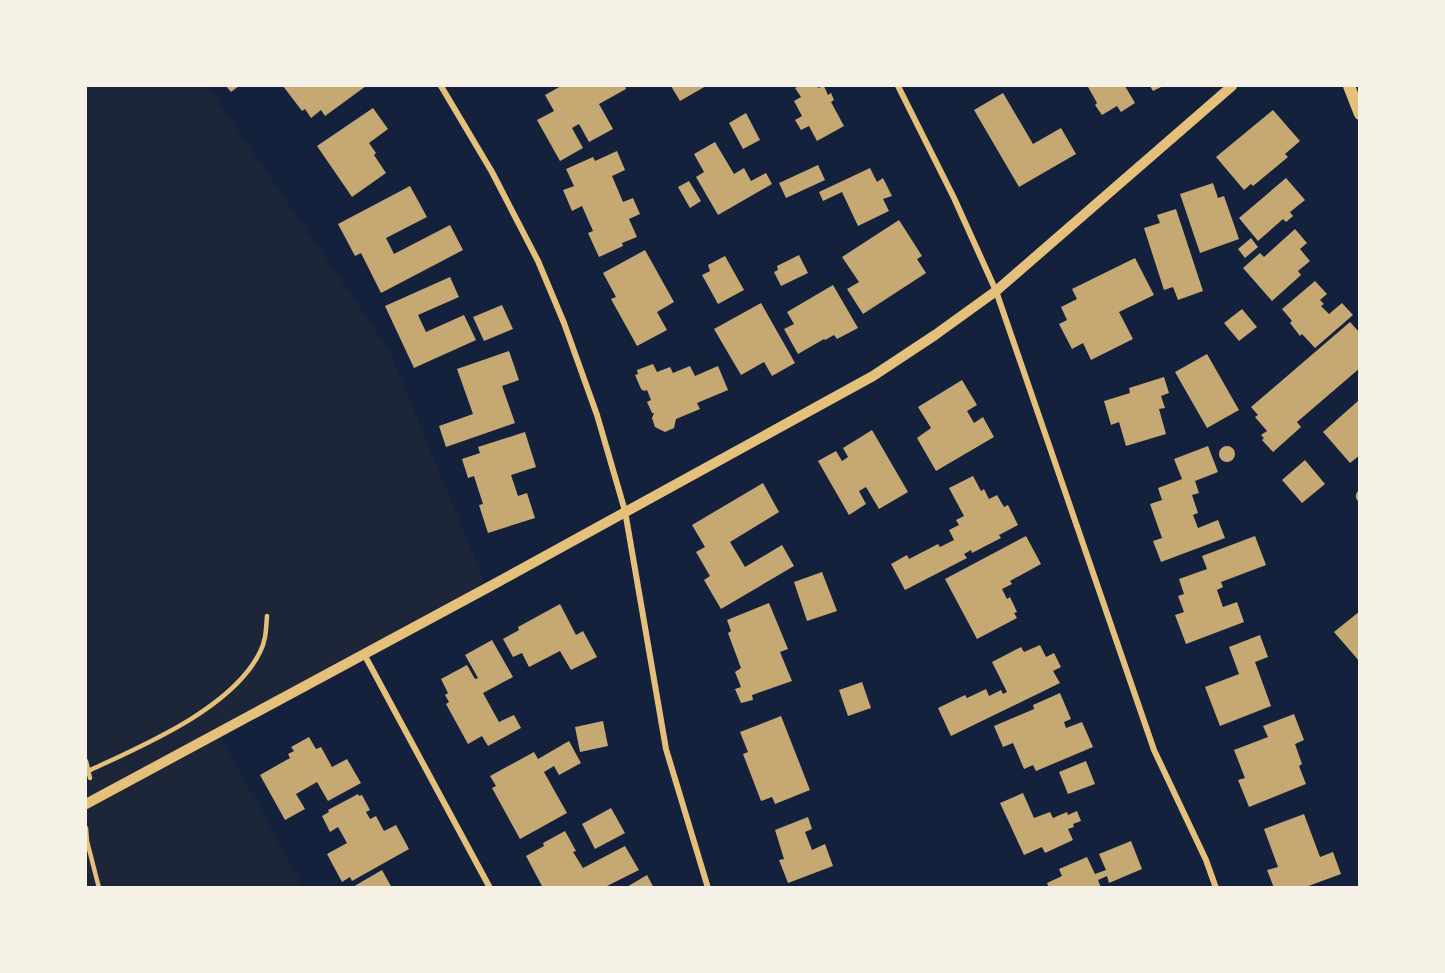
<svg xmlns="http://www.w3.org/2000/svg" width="1445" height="973" viewBox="0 0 1445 973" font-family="Overpass,sans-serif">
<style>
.green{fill:#1d2539}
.building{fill:#c6a872}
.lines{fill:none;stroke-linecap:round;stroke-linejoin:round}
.service{stroke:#e5c07b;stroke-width:4.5}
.minor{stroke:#e5c07b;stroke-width:6}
.tertiary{stroke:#e5c07b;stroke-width:10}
.secondary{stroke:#e5c07b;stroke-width:12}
</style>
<rect width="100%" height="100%" fill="#14213d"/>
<!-- green -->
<path class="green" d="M86 86H207L389 350 487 588 218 733 303 887H86Z"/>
<!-- building -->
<path class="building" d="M226 86H239L231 92Z
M283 86H366L325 116 321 110 311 118 305 109 302 111Z
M561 86H625L626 89 599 104 613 129 589 142 579 124 572 128 583 148 560 161 537 120 554 111 545 95Z
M671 86H706L680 101Z
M800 86H817L818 88 824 86 828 95 831 93 834 100 831 102 844 126 817 141 809 126 801 130 795 120 802 116 794 101 801 97 795 88Z
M1091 86H1125L1135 103 1121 112 1117 106 1102 115 1095 105 1097 103 1088 87Z
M1150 86H1163L1153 91Z
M1003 93 1033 144 1061 128 1076 154 1019 187 974 110Z
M373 108 388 129 369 143 376 153 374 155 386 173 352 197 317 146Z
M1273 110 1300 141 1285 154 1288 157 1253 186 1251 184 1244 190 1216 157Z
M746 113 760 140 743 149 729 123Z
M715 142 734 174 744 168 751 181 766 173 772 184 718 215 696 177 704 172 694 154Z
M617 151 625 170 612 176 623 202 633 198 640 214 629 219 637 237 622 243 623 246 599 257 588 233 593 231 582 206 572 211 563 190 574 186 566 169 593 157 595 161Z
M818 165 825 180 786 198 779 183Z
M870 168 877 182 883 178 892 196 883 199 889 211 858 226 842 192 823 201 819 192Z
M1286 178 1305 200 1290 212 1293 216 1286 222 1283 219 1258 241 1239 218Z
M689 181 701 201 690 208 678 187Z
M1213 183 1218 198 1224 196 1239 239 1200 253 1180 194Z
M410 186 427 217 386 238 394 254 450 225 463 250 381 293 361 253 355 256 338 224Z
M1176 209 1203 291 1178 300 1173 287 1164 290 1144 228 1160 223 1157 215Z
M899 220 922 256 917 259 926 273 863 314 847 289 859 282 842 257Z
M1295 229 1307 243 1300 249 1310 261 1298 271 1301 275 1272 301 1243 268 1260 253 1264 257Z
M1251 238 1258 247 1245 258 1238 249Z
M645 250 674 302 657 312 667 330 637 346 611 299 616 297 603 273Z
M799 255 808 273 781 286 774 272 778 270 777 266Z
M725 256 744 290 718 304 702 275 710 271 708 265Z
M1135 258 1154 295 1119 312 1133 339 1091 360 1083 343 1072 349 1059 324 1067 320 1061 307 1077 299 1072 289Z
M450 277 459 297 418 315 426 332 464 315 476 340 414 368 385 306Z
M1315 281 1327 294 1320 300 1324 304 1321 306 1329 314 1342 303 1353 315 1315 348 1302 334 1300 336 1290 323 1292 321 1282 309Z
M833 285 858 328 837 339 834 335 825 340 824 339 798 354 784 329 794 324 787 312Z
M761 303 795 363 772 376 764 362 741 375 714 329Z
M502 305 513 329 484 341 473 317Z
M1242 309 1257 327 1239 341 1224 323Z
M1350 322 1360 333V368L1297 422 1301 427 1273 452 1262 440 1264 438 1261 435 1267 431 1255 417 1258 415 1251 407Z
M509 351 519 380 502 386 515 423 446 447 439 426 473 414 457 369Z
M1207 354 1239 410 1207 428 1175 372Z
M653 364 657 372 670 367 673 373 690 366 695 376 718 366 728 390 697 403 700 409 676 419 674 428 665 432 655 427 652 418 654 413H652L647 402 651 400 647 390 644 391 641 389 635 375 638 374 637 370Z
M1164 377 1169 393 1161 396 1165 408 1159 409 1166 434 1126 446 1119 422 1111 425 1104 401 1130 393 1129 388Z
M962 380 977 405 967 411 974 423 983 417 994 437 936 471 917 438 931 428 918 407Z
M1358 401 1360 455 1350 463 1323 432Z
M872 430 908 492 879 509 866 487 859 491 866 504 849 515 818 461 836 451 842 461 848 457 843 448Z
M525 432 536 467 511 475 518 496 527 493 535 518 488 533 479 505 483 504 474 476 468 478 462 459 480 453 478 447Z
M1208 446 1218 472 1195 481 1199 493 1192 495 1198 513 1193 515 1198 528 1218 520 1225 538 1161 562 1153 541 1162 538 1150 504 1162 500 1158 488 1182 479 1174 459Z
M1219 454a8 8 0 1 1 16 0a8 8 0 1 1-16 0Z
M1305 460 1325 484 1302 503 1282 480Z
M973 476 981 491 984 489 989 499 997 495 1004 507 1008 505 1018 525 999 535 1001 538 972 553 971 550 964 554 967 558 905 590 891 564 907 555 909 559 938 544 940 547 954 540 949 530 959 525 956 520 964 516 949 488Z
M763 483 779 512 730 542 745 567 782 545 794 566 721 609 704 580 710 576 696 552 705 547 692 525Z
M1360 488V505L1356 498V494Z
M1026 536 1041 564 1010 581 1012 584 1002 589 1007 599 1010 597 1017 612 1014 613 1017 618 977 639 945 579Z
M1255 536 1266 565 1221 582 1223 587 1217 590 1223 607 1237 602 1244 622 1186 644 1175 615 1184 612 1178 596 1184 594 1179 579 1207 569 1202 556Z
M822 572 837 611 807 621 794 582Z
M769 603 788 649 780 652 792 681 752 695 753 700 741 703 735 689 741 687 735 672 741 668 728 633 731 631 727 620Z
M560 604 576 635 583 631 597 657 571 670 560 651 529 667 522 653 513 657 503 639 519 630 518 627Z
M1360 611V662L1334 632Z
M1260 635 1268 657 1255 662 1271 706 1220 726 1205 687 1239 674 1229 647Z
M492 640 513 677 483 693 499 722 514 715 521 728 488 746 482 736 468 744 446 704 449 702 445 695 448 693 441 679 467 665 475 679 478 678 465 655Z
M1040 645 1046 657 1054 653 1061 667 1053 671 1060 683 951 736 938 708 965 695 967 698 986 689 989 696 1001 690 1003 694 1007 692 992 662 1021 647 1024 652Z
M862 682 871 708 848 716 839 690Z
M1060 693 1071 719 1064 722 1066 728 1082 722 1093 747 1036 771 1033 765 1024 769 1013 743 1003 747 994 726 1034 709 1033 705Z
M1294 714 1304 740 1295 744 1302 764 1299 766 1306 784 1249 807 1238 780 1245 778 1234 750 1268 737 1263 726Z
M781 716 810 790 775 804 772 797 761 801 743 754 748 752 740 732Z
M603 721 608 746 580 752 575 727Z
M309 737 316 749 321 747 332 767 347 759 361 783 328 801 317 782 296 794 305 809 285 820 260 775 290 758 288 754 294 751 291 747Z
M569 741 581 763 559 775 554 766 544 772 567 813 520 839 492 788 496 786 490 776 534 752 538 759Z
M1086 761 1095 784 1068 794 1059 772Z
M1023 793 1034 818 1050 812 1053 818 1067 812 1068 815 1077 811 1081 821 1073 824 1074 827 1068 829 1073 840 1045 853 1042 847 1024 855 1000 803Z
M358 794 359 796 362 795 370 810 366 812 370 819 376 816 384 831 396 825 409 849 352 881 350 877 342 882 327 854 347 843 338 827 330 832 322 816 329 812 328 810Z
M611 808 625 833 595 849 582 824Z
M1304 814 1320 857 1333 852 1341 874 1303 888H1274L1267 870 1278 867 1264 829Z
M808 817 812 829 805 832 812 850 825 844 833 866 788 883 779 860 784 859 775 830Z
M565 831 576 851 573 852 583 868 625 846 639 870 603 888H543L526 856 544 846 543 843Z
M1131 841 1142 869 1109 883 1107 876 1098 880 1101 888H1049L1047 883 1062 876 1059 869 1087 857 1095 874 1106 870 1099 854Z
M382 870 392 888H351Z
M647 875 654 888H625Z"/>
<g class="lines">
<!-- service -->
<path class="service" d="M86 761 90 778
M88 771C142 746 233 708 260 652 266 641 266 629 267 616
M86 828 87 841 99 888"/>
<!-- minor -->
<path class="minor" d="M441 86 492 172 538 261 564 323 597 415 625 511 666 749 708 888
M898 86 954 198 996 291 1154 750 1206 860 1216 888
M364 654 490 888"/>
<!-- tertiary -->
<path class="tertiary" d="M86 804 498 582 873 376 935 335 996 291 1232 86"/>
<!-- secondary -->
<path class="secondary" d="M1349 86 1360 114"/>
</g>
<!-- border -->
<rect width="1445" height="973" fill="none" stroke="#f6f1e7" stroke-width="174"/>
</svg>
